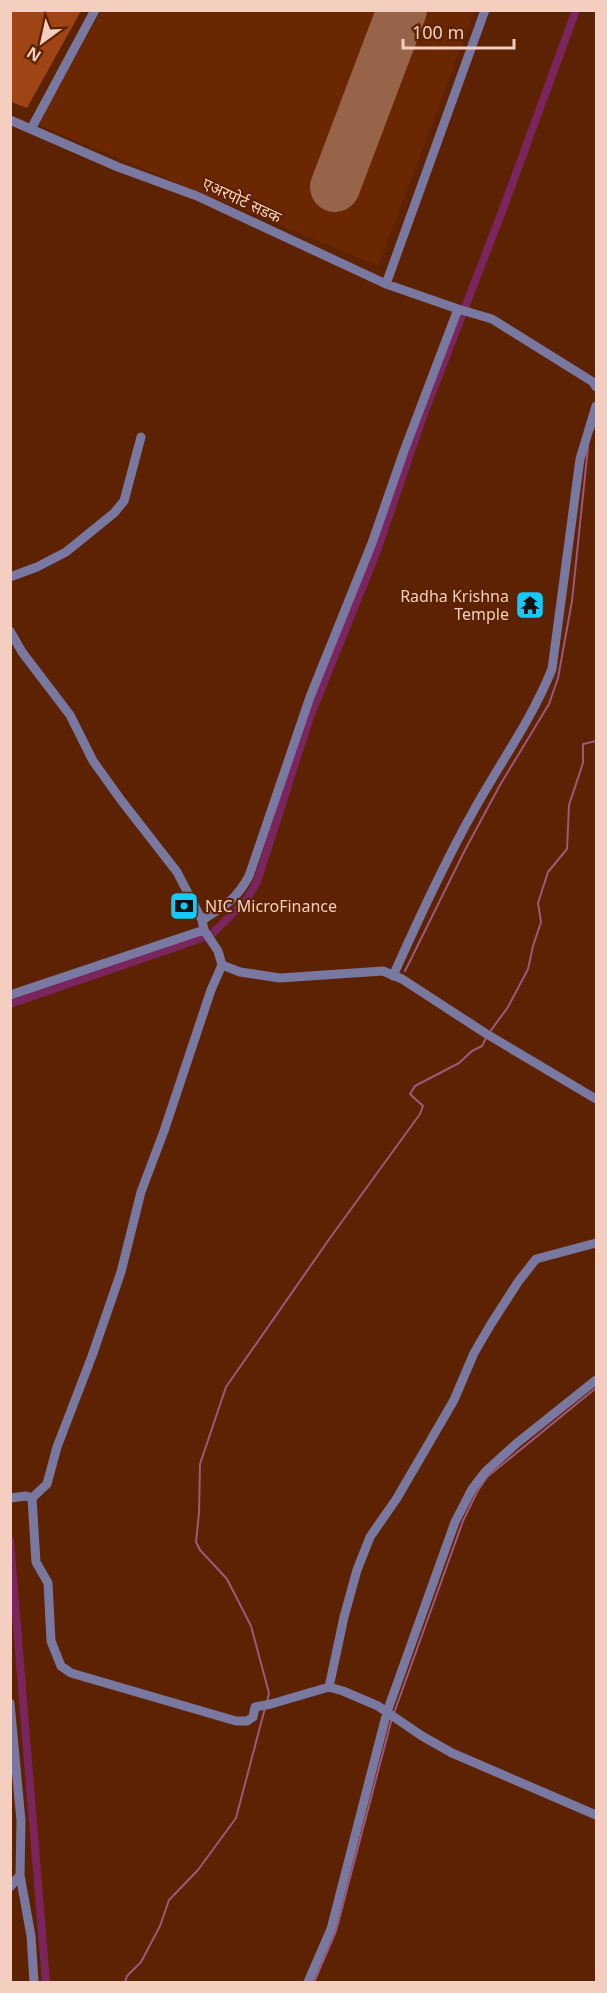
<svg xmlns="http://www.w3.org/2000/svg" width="607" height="1993" viewBox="0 0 607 1993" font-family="'Noto Sans','Noto Sans Devanagari',sans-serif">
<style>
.built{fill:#6a2702}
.forest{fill:#9f4414}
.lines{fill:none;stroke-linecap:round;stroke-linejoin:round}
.stream{stroke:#9f587b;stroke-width:2}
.canal{stroke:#7a255e;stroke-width:8}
.runway{stroke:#97644a;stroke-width:50}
.street{stroke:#7878a0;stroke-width:9}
.labels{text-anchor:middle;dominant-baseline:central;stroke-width:4.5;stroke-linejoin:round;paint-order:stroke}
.street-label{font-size:16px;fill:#f4cfbf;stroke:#5d2202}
.poi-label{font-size:16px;fill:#f4cfbf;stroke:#5d2202;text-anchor:end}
</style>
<rect width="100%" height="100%" fill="#5d2202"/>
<!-- built -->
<path class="built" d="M101 11H475L378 266 38 125Z"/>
<!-- forest -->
<path class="forest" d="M11 10 81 11 27 108 11 102Z"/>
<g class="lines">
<!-- stream -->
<path class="stream" d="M593 430 596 421
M405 971 465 850 500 785 549 704 558 678 572 601 588 447
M489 1033 508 1007 528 969 533 946 541 922 538 903 548 872 567 849 569 805 583 763V744L596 741
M267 1702 269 1693 251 1626 227 1579 200 1550 196 1542 199 1513 200 1464 226 1387 330 1238 420 1114 423 1106 410 1094 415 1086 459 1063 472 1051 482 1046 486 1038
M394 1713 463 1521 477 1492 487 1477 596 1388
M125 1982 127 1976 141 1962 160 1926 169 1900 198 1870 236 1818 265 1708
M314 1982 336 1931 392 1718"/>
<!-- canal -->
<path class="canal" d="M213 933 247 899 257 882 310 717 377 551 422 419 503 209 576 10
M10 1004 205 937
M10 1541 46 1982"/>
<!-- runway -->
<path class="runway" d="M335 187 402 10"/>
<!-- street -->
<path class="street" d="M10 120 118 167 197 196 386 284 458 309 492 319 593 382 596 387
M31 129 95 10
M386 284 485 10
M458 309 404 451 372 543 310 697 249 876C236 900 225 906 202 920L204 930 218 951 222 965 240 972 280 978 383 971 402 979 485 1033 596 1099
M10 577 37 567 66 552 114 513 124 501 141 437
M10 631 22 652 70 715 93 761 121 800 177 872 202 920
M393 976C418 920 444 863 474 810 500 763 532 719 552 669L580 459 596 406
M10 995 204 930
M10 1498 26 1496 32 1498 47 1484 57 1447 92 1356 121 1272 141 1192 164 1131 211 990 222 965
M32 1498 36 1562 48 1583 51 1641 61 1666 71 1673 236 1721H247L253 1717 255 1707 271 1704 329 1687 343 1691 378 1706 422 1736 452 1753 596 1815
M329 1687 344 1617 357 1570 370 1537 397 1498 454 1400 474 1353 491 1324 518 1282 536 1259 596 1243
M10 1703 21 1821 20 1875 31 1936 34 1982
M10 1887 20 1875
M308 1982 331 1929 387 1712 455 1522 472 1489 486 1471 517 1443 596 1380"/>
</g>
<!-- icons -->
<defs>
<g id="temple-square" transform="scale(1.5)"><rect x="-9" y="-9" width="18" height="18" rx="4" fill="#14cafb" stroke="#5d2202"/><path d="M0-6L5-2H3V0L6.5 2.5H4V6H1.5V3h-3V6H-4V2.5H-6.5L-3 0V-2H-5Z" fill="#111"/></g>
<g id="bank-square" transform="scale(1.5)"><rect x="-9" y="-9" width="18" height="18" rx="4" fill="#14cafb" stroke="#5d2202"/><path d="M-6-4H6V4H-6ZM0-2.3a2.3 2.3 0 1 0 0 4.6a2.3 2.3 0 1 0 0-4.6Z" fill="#111"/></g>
</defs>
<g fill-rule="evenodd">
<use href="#temple-square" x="530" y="605"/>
<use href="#bank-square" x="184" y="906"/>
</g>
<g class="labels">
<!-- street labels -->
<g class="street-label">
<text transform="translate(242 200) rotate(25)">एअरपोर्ट सडक</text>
</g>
<!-- poi labels -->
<g class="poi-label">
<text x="509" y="596">Radha Krishna<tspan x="509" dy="18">Temple</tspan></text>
<text x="205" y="906" text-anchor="start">NIC MicroFinance</text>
</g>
</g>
<!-- border -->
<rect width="607" height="1993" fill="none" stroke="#f4cfbf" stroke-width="24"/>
<!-- north arrow -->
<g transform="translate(42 42) rotate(213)" stroke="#5d2202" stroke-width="4.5" paint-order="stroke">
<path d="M0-4.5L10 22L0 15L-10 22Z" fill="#f4cfbf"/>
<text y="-9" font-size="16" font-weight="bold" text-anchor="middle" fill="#f4cfbf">N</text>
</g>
<!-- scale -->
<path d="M403 39v9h111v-9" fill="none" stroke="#f4cfbf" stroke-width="3"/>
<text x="412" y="39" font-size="18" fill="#f4cfbf" stroke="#5d2202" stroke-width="4.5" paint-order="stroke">100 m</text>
</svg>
